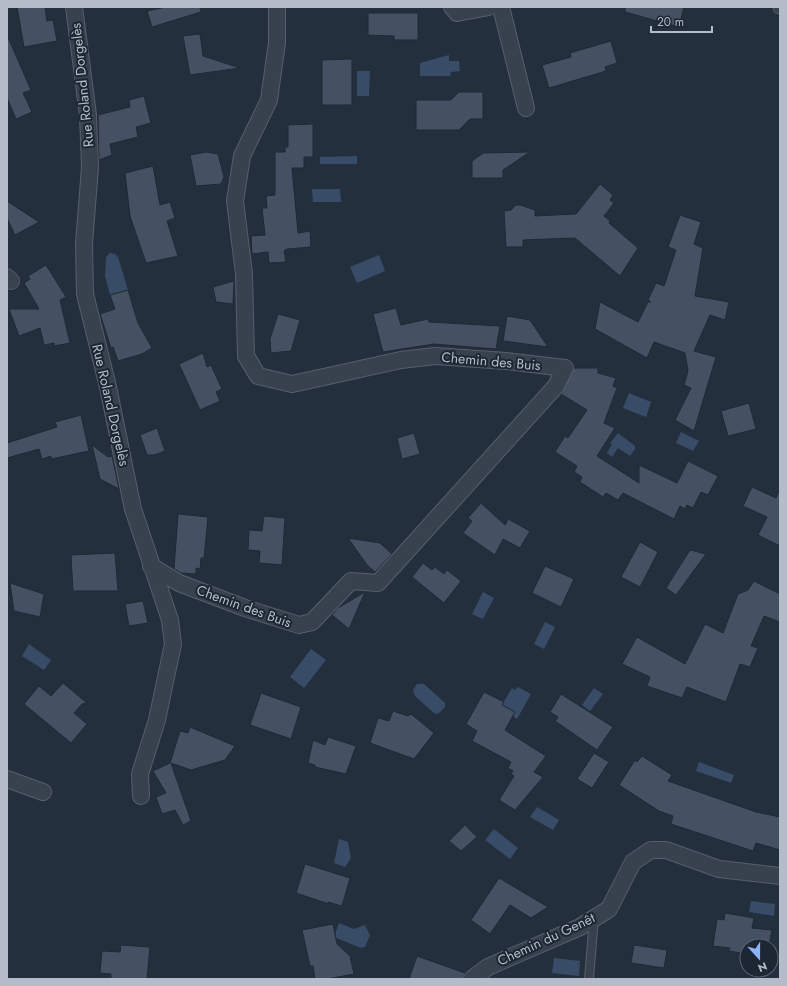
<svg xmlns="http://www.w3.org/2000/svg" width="787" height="986" font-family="Jost,sans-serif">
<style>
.water{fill:#394c67}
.building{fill:#455162;stroke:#1f2835}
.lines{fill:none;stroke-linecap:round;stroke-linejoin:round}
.lane-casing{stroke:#565f6c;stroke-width:10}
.street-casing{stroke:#565f6c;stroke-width:18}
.lane{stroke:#38414e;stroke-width:8}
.street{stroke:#38414e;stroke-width:16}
.labels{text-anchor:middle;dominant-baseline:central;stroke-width:4;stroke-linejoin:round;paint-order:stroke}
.street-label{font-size:14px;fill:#b4bcc9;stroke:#1d2633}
</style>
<rect width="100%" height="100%" fill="#242f3e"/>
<path class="water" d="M449 55V61H459L460 71 451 72 450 76H420V63Z
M357 71H370L369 96H357Z
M357 156V164H320V157Z
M312 189H340L341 202H313Z
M110 253 115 254 118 257 128 290 110 295 105 276 106 257Z
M379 255 385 271 357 283 350 267Z
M629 393 651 402 646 417 623 408Z
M681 432 699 441 693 451 676 443Z
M618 433 635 446V449L630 456 618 448 612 457 607 453 612 444 610 443Z
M483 592 494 598 483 619 472 614Z
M545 622 555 627 544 649 534 644Z
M29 644 51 660 44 670 22 656Z
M311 649 326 660 304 688 290 677Z
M417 684H424L445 703V707L439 713 435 714 415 696 413 690Z
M518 687 531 694 517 719 513 716 515 712 506 707 503 711 499 710 512 688 515 690Z
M594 688 603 694 590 711 582 705Z
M699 762 734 775 731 783 696 771Z
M537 807 559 820 553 830 530 817Z
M494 829 518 848 510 859 485 840Z
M339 839 348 842 351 858 345 867 334 863Z
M751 901 775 904 774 916 749 912Z
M339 923 354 929 365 925 370 935 365 947 361 948 334 937Z
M554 958 580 961 579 976 552 973Z"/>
<path class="building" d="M17 7H45L47 21 53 20 57 41 24 47Z
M166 7H200L201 12 152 27 147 11Z
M625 7H684L679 27 625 12Z
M368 13H418V40H394V36L368 35Z
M200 34 203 56 240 68 190 75 183 36Z
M7 35 31 90 23 93 32 112 16 119 8 100H7Z
M611 41 617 63 605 67 606 71 549 88 542 65 571 57 570 53Z
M352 59V105H322V60Z
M459 92H483V119H470L459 130H416V100H451Z
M144 96 151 123 136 127 138 137 110 144 112 155 99 160 98 115 130 107 129 100Z
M313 124V157H304V168H292L298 233 310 231 311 247 287 249 284 251 286 262 269 263 268 252 252 254 251 236 265 235 262 208H267L266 196 275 195V152H285V147H288V125Z
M206 152 218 154 224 177 221 184 196 186 190 155Z
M530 152 503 170V178H472V161L483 153Z
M153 166 160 205 170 202 175 218 167 221 178 256 146 263 130 216 125 173Z
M600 184 613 195 610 200 614 203 604 216 610 221 609 223 638 248 620 276 575 238 523 240V247H506L504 211 511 210 516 205H520L535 210V216L576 214Z
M7 201 39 222 15 235 7 218Z
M680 215 701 222 694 244 703 248 695 296 729 302 725 320 710 315 694 351 716 357 694 431 675 420 691 388 684 385 688 371 685 353 654 342 647 358 595 329 600 302 638 322 648 302H651L648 300 656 283 664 286 676 250 668 247Z
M46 265 66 297 60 300 70 343 54 346V343L44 345 40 328 19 336 9 309H39L24 283 30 279 28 276Z
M234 281 233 304 216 302 213 287Z
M128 290 138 323 152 348 142 354 118 361 113 347 111 348 100 314 115 309 110 295Z
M396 308 401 325 428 319 429 322 500 326 496 349 434 344 383 352 373 314Z
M278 314 300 320 291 351 271 353 270 339Z
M507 316 530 320 548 347 503 341Z
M203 353 207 367 211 365 222 389 216 392 220 401 200 410 179 364Z
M574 368H598V373L616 378 613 386 617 388 604 423 615 428 597 456 639 483V465L677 483 688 461 718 476 708 495 701 492 693 508 687 505 685 509 680 506 674 519 623 493 618 500 606 493 603 497 580 482 582 477 574 472 577 466 555 452 565 436 568 438 587 410 561 394Z
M749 403 756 429 728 436 721 411Z
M81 415 89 451 51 459V456L42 459 39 449 7 458V443L57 427 55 422Z
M157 428 165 451 154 455H147L140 435Z
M414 433 420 454 402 459 397 438Z
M92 445 108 457 112 456 119 489 100 479Z
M752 487 776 498 780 489V546L758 535 767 517 743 506Z
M481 503 505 525 508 519 530 531 520 548 503 539 495 555 463 533 472 521 468 518Z
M178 514 208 517 204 558H201L200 569 196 568V574L181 573 174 569Z
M264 516 285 518 282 565 259 563 260 551 248 550 249 530 262 531Z
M348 538 380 543 392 554 375 572 367 565Z
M640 542 658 552 640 587 621 577Z
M690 550 706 554 676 595 666 588Z
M115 553 118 591H73L71 555Z
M423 563 432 570 435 567 444 574 447 570 461 581 444 603 412 577Z
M545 566 574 579 561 607 532 593Z
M754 581 780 594V622L764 616 751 646 758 648 750 667 740 664 726 702 687 687 682 698 647 686 650 677 622 664 637 637 685 664 705 624 723 633 738 594 748 590Z
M10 583 44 594 40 617 14 611Z
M365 592 349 629 332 615 338 608Z
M143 601 148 623 129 626 125 604Z
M63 683 87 703 82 704 74 713 87 724 71 743 24 704 39 686 51 696Z
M484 692 504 702 502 705 515 712 505 730 546 756 534 772 543 777 515 810 499 800 514 776 511 774 513 771 508 768 511 762 472 741 477 731 466 724Z
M261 693 301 707 291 739 250 725Z
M561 694 613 727 597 750 555 721 558 717 550 712Z
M393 711 408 716 411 714 434 733 414 759 370 743 378 718 389 721Z
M190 727 235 746 225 760 191 770 171 763 191 821 183 825 175 810 162 814 156 797 166 793 153 771 170 763 180 731 188 733Z
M328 737 356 746 346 774 315 767V765L308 763 313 740 325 745Z
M594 753 609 762 592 788 577 779Z
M642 756 672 775 668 781 756 812 780 817V850L756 843 753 851 671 824 673 816 659 811 619 785 635 760 637 762Z
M465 825 477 837 461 851 449 841Z
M305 864 350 878 342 906 328 902 329 904 296 893Z
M499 878 548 907 531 918 510 905 490 934 471 920Z
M725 913 754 918 752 928 772 930 769 946H747V954L729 951 730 948 713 946 717 919 724 920Z
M333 924 337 944 350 956 354 974 327 979H315L313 966H310L302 930Z
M121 945 150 947 147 979H111V974L100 973 102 951 120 952Z
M634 945 667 950 664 968 631 963Z
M417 956 465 973 463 979H409Z"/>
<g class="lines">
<defs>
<path id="lane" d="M778 9V7
M589 979 594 918"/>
<path id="street" d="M74 7 88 115 90 167 84 244 85 294 108 387 133 509 170 620 173 644 157 720 140 774 141 796
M452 7 457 13 489 7
M501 7 526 108
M7 277 11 281
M151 566 179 583 245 608 299 625 312 622 351 581 378 583 556 386 565 368 506 361 435 356 401 360 292 384 258 376 246 356 244 274 235 201 242 156 269 100 277 43V7
M7 779 43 792
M472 979 488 967 580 927 609 909 633 862 651 850H666L719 869 780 876"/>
</defs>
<use href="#lane" class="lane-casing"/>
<use href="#street" class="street-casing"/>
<use href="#lane" class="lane"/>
<use href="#street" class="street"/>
</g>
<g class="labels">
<g class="street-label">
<text transform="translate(82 85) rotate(-96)">Rue Roland Dorgelès</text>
<text transform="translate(491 361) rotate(5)">Chemin des Buis</text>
<text transform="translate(111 405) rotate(77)">Rue Roland Dorgelès</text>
<text transform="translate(244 606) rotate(20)">Chemin des Buis</text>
<text transform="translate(546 939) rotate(-25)">Chemin du Genêt</text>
</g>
</g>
<rect width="787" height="986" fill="none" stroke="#b4bcc9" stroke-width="16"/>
<g transform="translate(759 958) rotate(159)"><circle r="19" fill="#1d2633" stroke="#59626f"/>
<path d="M0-3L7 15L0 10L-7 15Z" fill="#8ab4f8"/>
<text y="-6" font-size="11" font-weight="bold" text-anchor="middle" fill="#b4bcc9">N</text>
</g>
<path d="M651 26v6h61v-6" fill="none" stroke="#b4bcc9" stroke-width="2"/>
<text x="657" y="26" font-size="12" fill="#b4bcc9" stroke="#1d2633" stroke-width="3" paint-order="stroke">20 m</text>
</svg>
